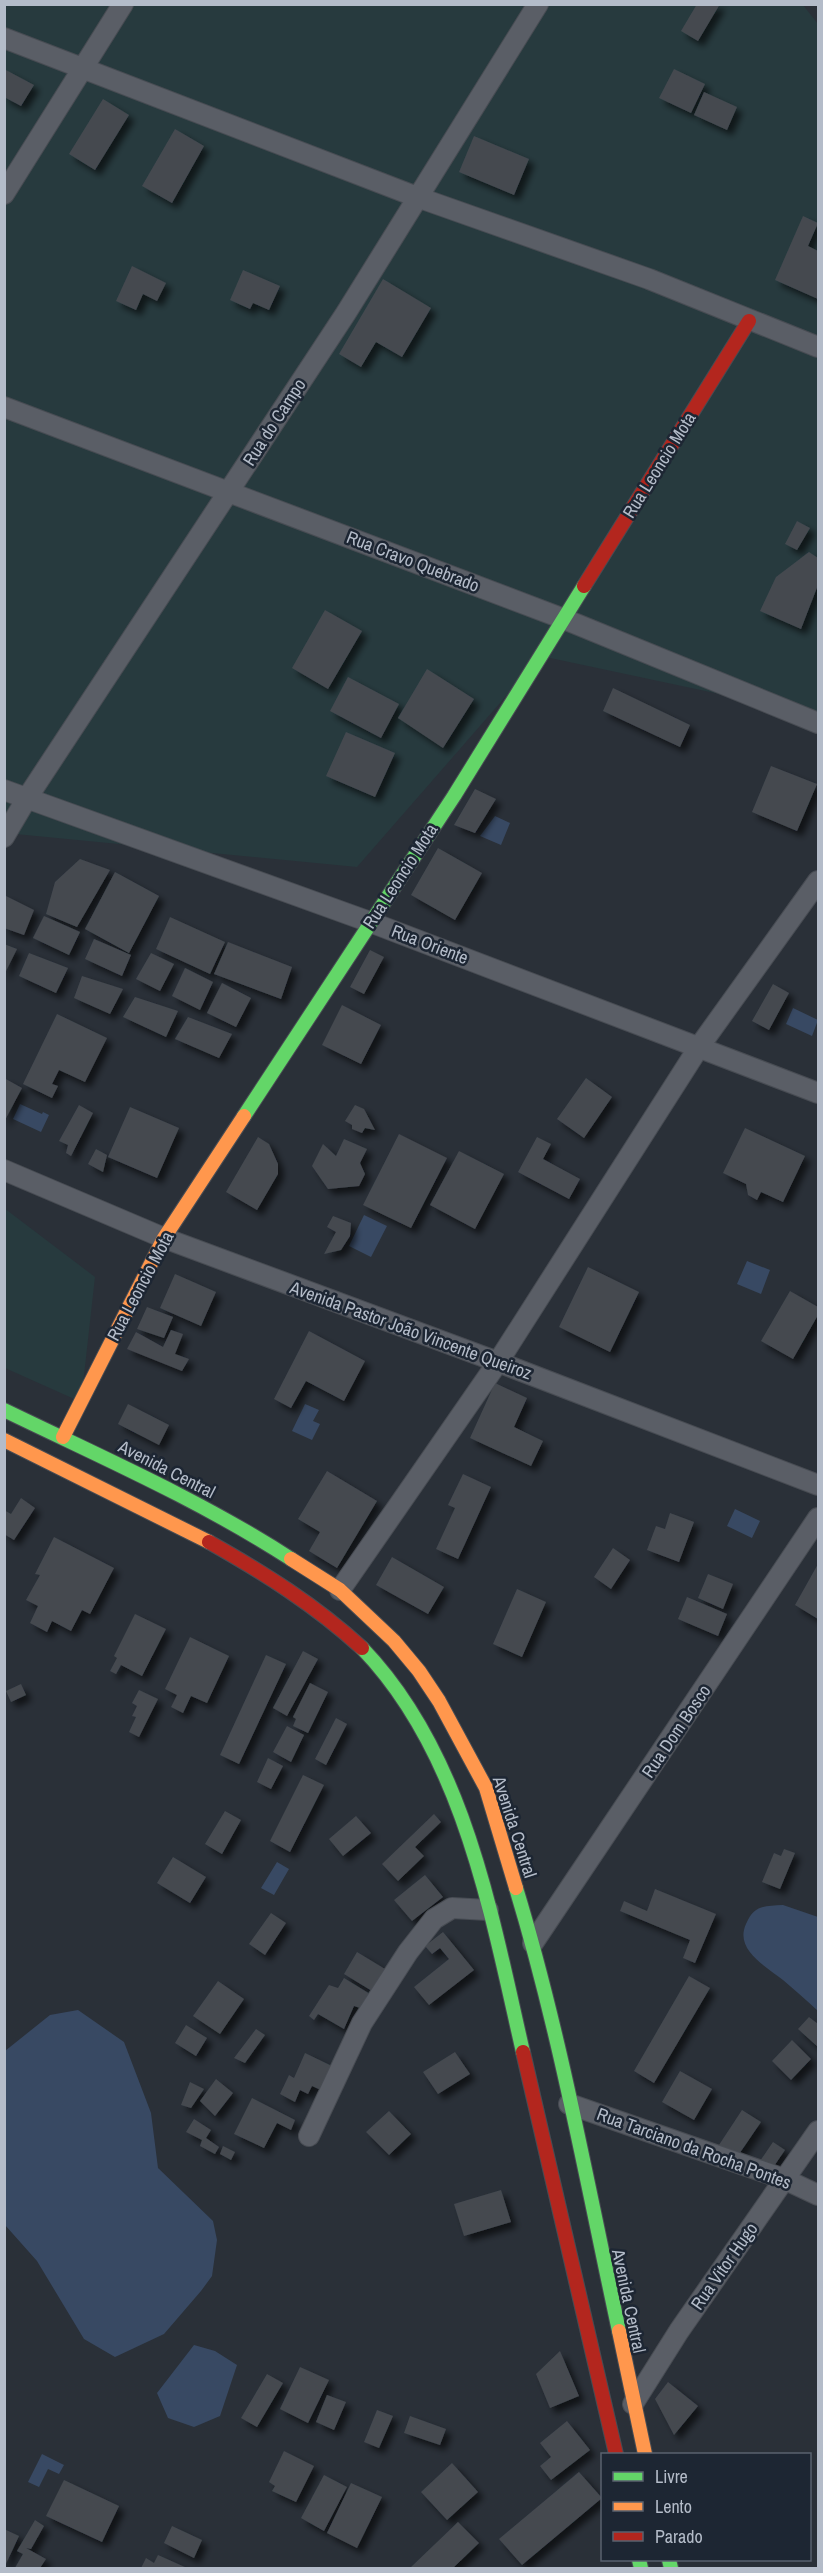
<svg xmlns="http://www.w3.org/2000/svg" width="823" height="2573" font-family="'Archivo Narrow',sans-serif">
<style>
.green{fill:#273a3e}
.water{fill:#384963}
.building{fill:#444950;filter:url(#shadow)}
.lines{fill:none;stroke-linecap:round;stroke-linejoin:round}
.street-casing{stroke:#484c53;stroke-width:22}
.fast-casing{stroke:#484c53;stroke-width:16}
.slow-casing{stroke:#484c53;stroke-width:16}
.jam-casing{stroke:#484c53;stroke-width:16}
.street{stroke:#5a5e66;stroke-width:20}
.fast{stroke:#63d668;stroke-width:14}
.slow{stroke:#ff974d;stroke-width:14}
.jam{stroke:#b3261e;stroke-width:14}
.labels{text-anchor:middle;dominant-baseline:central;stroke-width:5;stroke-linejoin:round;paint-order:stroke}
.street-label{font-size:18px;fill:#b4bcc9;stroke:#1d2633}
</style>
<defs>
<filter id="shadow"><feDropShadow dx="5.5" dy="5.5" stdDeviation="3" flood-color="#0009"/></filter>
</defs>
<rect width="100%" height="100%" fill="#2a3038"/>
<path class="green" d="M4 5H803L818 24V715L541 656 357 867 5 833Z
M4 1208 95 1277 81 1402 5 1368Z"/>
<path class="water" d="M495 816 510 823 501 845 480 836Z
M793 1008 818 1020 812 1036 786 1024Z
M20 1104 42 1114 43 1112 49 1115 41 1132 13 1119Z
M364 1215 387 1226 371 1257 349 1246Z
M747 1261 770 1270 761 1294 737 1284Z
M305 1404 319 1410 313 1421 320 1424 312 1440 292 1431Z
M735 1509 760 1521 752 1538 727 1526Z
M277 1862 289 1869 274 1895 261 1888Z
M783 1905 818 1917V2011C807 2001 795 1990 783 1980 767 1967 734 1950 746 1924 754 1905 764 1906 783 1905Z
M78 2010 124 2042 151 2113 158 2168 213 2221 217 2240 212 2276 201 2291 164 2334 115 2357 84 2339 37 2261 5 2225V2051L50 2015Z
M194 2345 215 2351 237 2365 220 2416 194 2427 168 2418 157 2393Z
M42 2454 64 2465 59 2474 48 2469 39 2487 28 2482Z"/>
<path class="building" d="M697 4H720L698 41 681 31Z
M4 69 34 85 21 106 4 97Z
M674 69 705 84 691 113 659 98Z
M704 92 737 107 727 130 694 115Z
M103 99 129 115 95 170 69 154Z
M175 129 204 146 172 203 142 186Z
M474 136 529 159 514 195 459 172Z
M803 216 818 223 808 246 818 251V299L775 280Z
M132 266 166 283 157 301 143 294 136 310 116 301Z
M243 270 280 286 269 310 253 303 250 309 230 300Z
M383 279 431 308 402 357 376 342 361 367 339 354Z
M797 521 810 528 797 550 785 544Z
M809 552 818 558V585L801 629 760 611 776 577Z
M325 610 362 631 328 689 292 668Z
M427 669 474 699 443 748 398 718Z
M348 677 399 704 381 738 330 711Z
M613 688 690 725 680 747 603 711Z
M346 732 395 753 375 797 326 776Z
M771 766 817 784 797 831 752 812Z
M475 789 496 799 475 833 454 825Z
M438 848 482 873 455 920 411 895Z
M80 859 110 870 77 927 46 914 55 882Z
M115 872 159 896 129 953 85 929Z
M4 895 34 910 24 935 4 928Z
M44 916 80 932 69 955 33 938Z
M170 917 225 942 210 974 156 949Z
M94 939 131 955 122 976 85 959Z
M228 942 292 967 281 999 214 974Z
M4 944 17 949 4 975Z
M370 950 384 957 364 994 350 987Z
M29 953 68 968 56 993 19 976Z
M151 953 174 964 160 991 136 979Z
M185 968 213 982 200 1010 172 996Z
M82 976 123 989 110 1014 74 998Z
M222 983 251 998 236 1027 207 1013Z
M773 984 789 993 769 1030 752 1021Z
M135 997 178 1011 166 1037 123 1017Z
M342 1005 381 1025 361 1064 322 1045Z
M57 1014 107 1038 85 1082 59 1070 52 1084 58 1086 52 1098 23 1084Z
M188 1017 232 1034 219 1058 175 1039Z
M4 1078 22 1088 4 1122Z
M586 1078 612 1097 584 1138 557 1119Z
M79 1105 93 1113 71 1156 66 1153 68 1145 59 1141Z
M355 1105 364 1109 375 1130 365 1128 362 1133 352 1129V1125L345 1121Z
M130 1107 179 1128 157 1178 108 1157Z
M745 1128 805 1156 783 1202 761 1192 757 1200 748 1195 746 1184 723 1173Z
M399 1134 447 1158 411 1228 363 1205Z
M258 1137 269 1144 278 1164V1174L257 1210 226 1192Z
M537 1137 551 1144 543 1159 580 1179 569 1199 518 1172Z
M344 1139 367 1149 360 1163 365 1174 359 1186 328 1189 312 1166 323 1144 336 1156Z
M96 1149 107 1155 103 1172 88 1164Z
M459 1151 504 1174 475 1229 430 1205Z
M333 1216 351 1223 350 1236 341 1250 324 1254 336 1232 327 1227Z
M588 1267 639 1292 610 1352 559 1327Z
M175 1274 216 1292 201 1326 160 1308Z
M790 1291 818 1307V1315L793 1359 761 1341Z
M147 1307 173 1317 164 1338 137 1329Z
M171 1330 183 1334 175 1354 189 1359 182 1371 127 1349 136 1332 163 1347Z
M309 1331 365 1361 344 1401 306 1381 291 1408 274 1399Z
M495 1383 527 1398 514 1427 543 1441 531 1466 470 1438Z
M128 1404 169 1425 159 1445 118 1424Z
M327 1471 377 1501 337 1568 309 1551 320 1532 298 1519Z
M463 1474 491 1487 458 1559 436 1549 455 1508 448 1505Z
M21 1498 35 1508 14 1540 4 1534V1510L11 1514Z
M670 1513 694 1522 679 1562 647 1550 656 1526 665 1529Z
M54 1537 114 1568 90 1614 82 1610 71 1631 52 1621 47 1632 30 1623 38 1606 26 1600 40 1575 35 1574Z
M613 1548 630 1560 611 1589 594 1577Z
M392 1557 444 1587 428 1614 376 1585Z
M818 1564V1619L795 1605Z
M708 1574 733 1584 723 1609 698 1598Z
M517 1589 546 1602 522 1657 493 1644Z
M687 1597 727 1614 718 1636 678 1619Z
M135 1614 166 1629 142 1676 121 1665 116 1674 110 1671 117 1658 114 1656Z
M190 1637 229 1656 207 1703 191 1696 183 1713 171 1707 177 1695 165 1689Z
M303 1651 318 1659 287 1716 273 1708Z
M266 1655 286 1664 239 1764 220 1755Z
M310 1683 328 1692 308 1733 293 1726 296 1719 293 1717Z
M21 1684 26 1695 11 1702 6 1691Z
M139 1690 158 1699 139 1737 129 1732 136 1717 132 1716 137 1706 132 1703Z
M336 1718 347 1724 326 1765 315 1759Z
M287 1726 304 1735 291 1762 273 1752Z
M268 1758 283 1766 271 1789 257 1782Z
M303 1775 324 1785 290 1852 270 1841Z
M225 1811 241 1820 222 1854 205 1844Z
M434 1814 441 1822 415 1847 424 1856 398 1881 382 1864Z
M356 1816 371 1833 343 1856 329 1839Z
M784 1849 795 1853 780 1889 762 1882 774 1853 781 1856Z
M173 1857 206 1877 190 1903 157 1883Z
M425 1875 443 1897 412 1921 394 1900Z
M655 1889 716 1914 695 1963 683 1958 690 1940 620 1911 624 1901 647 1911Z
M271 1913 286 1923 265 1955 249 1944Z
M443 1932 474 1970 429 2005 414 1987 449 1959 440 1948 432 1954 425 1946Z
M357 1952 385 1969 372 1991 344 1974Z
M689 1976 710 1988 654 2083 634 2071Z
M344 1978 370 1994 360 2008 354 2006 344 2029 318 2014 314 2020 309 2016 329 1985 338 1988Z
M218 1981 244 1999 220 2034 193 2016Z
M809 2017 818 2024V2047L798 2029Z
M186 2025 207 2038 196 2056 175 2043Z
M256 2029 265 2035 245 2063 234 2058Z
M792 2040 811 2059 791 2080 772 2061Z
M455 2052 470 2074 438 2094 423 2072Z
M305 2053 334 2067 323 2091 312 2086 308 2094 300 2090 295 2102 280 2094 289 2075 294 2078Z
M680 2071 712 2089 694 2120 662 2102Z
M216 2079 233 2093 215 2116 200 2101Z
M190 2082 204 2089 191 2108 181 2105Z
M252 2098 295 2120 291 2130 277 2123 264 2148 234 2134Z
M742 2110 761 2122 735 2160 717 2148Z
M389 2111 411 2134 389 2155 366 2132Z
M194 2119 211 2130 206 2138 219 2147 215 2154 200 2146 202 2140 186 2132Z
M773 2142 785 2150 770 2172 758 2164Z
M223 2146 235 2152 231 2160 220 2154Z
M501 2190 511 2222 464 2236 454 2204Z
M560 2351 579 2396 550 2408 536 2374Z
M300 2367 329 2380 308 2423 280 2409Z
M267 2374 283 2383 257 2427 241 2418Z
M668 2382 698 2406 674 2435 655 2399Z
M327 2395 346 2402 334 2430 316 2422Z
M377 2410 393 2416 379 2448 364 2442Z
M410 2416 446 2429 440 2445 404 2433Z
M567 2421 590 2450 551 2480 540 2466 551 2457 540 2443Z
M284 2451 314 2466 296 2502 272 2491 275 2486 269 2482Z
M452 2463 478 2492 447 2520 421 2492Z
M579 2472 602 2498 522 2565 499 2539Z
M324 2475 347 2487 324 2531 301 2518Z
M64 2480 119 2506 102 2542 46 2516Z
M351 2483 382 2497 357 2548 327 2533Z
M35 2520 44 2526 31 2549 26 2548 46 2559 40 2568H15L23 2554 17 2551Z
M458 2522 479 2543 453 2568H410Z
M172 2526 202 2540 194 2558 164 2543Z
M4 2529 19 2536 4 2568Z
M158 2555 187 2568H141L146 2558 154 2563Z"/>
<g class="lines">
<defs>
<path id="street" d="M4 38 417 197 649 279 818 347
M4 194 123 4
M4 407 564 619 818 723
M4 790 370 922 818 1093
M4 837 27 798 346 313 538 4
M4 1170 164 1238 498 1362 818 1485
M340 1590 498 1362 699 1047 818 881
M533 1943 818 1518
M569 2104 784 2179 818 2195
M309 2136 362 2023 408 1952 434 1919 452 1908 488 1910
M633 2404 679 2331 818 2131"/>
<path id="fast" d="M244 1116 454 796 584 586
M4 1410C101 1457 200 1500 291 1559
M362 1648C464 1754 491 1913 523 2052
M516 1888C560 2033 587 2183 619 2331
M639 2560 641 2568
M669 2560 671 2568"/>
<path id="slow" d="M63 1437 164 1238 244 1116
M4 1440 209 1542
M291 1559 340 1590 394 1641 419 1671 439 1701 486 1788 516 1888
M619 2331 645 2454"/>
<path id="jam" d="M584 586 749 321
M209 1542C264 1573 315 1605 362 1648
M523 2052 616 2454"/>
</defs>
<use href="#street" class="street-casing"/>
<use href="#fast" class="fast-casing"/>
<use href="#slow" class="slow-casing"/>
<use href="#jam" class="jam-casing"/>
<use href="#street" class="street"/>
<use href="#fast" class="fast"/>
<use href="#slow" class="slow"/>
<use href="#jam" class="jam"/>
</g>
<g class="labels">
<g class="street-label">
<text transform="translate(274 422) rotate(-57)">Rua do Campo</text>
<text transform="translate(659 465) rotate(-58)">Rua Leoncio Mota</text>
<text transform="translate(413 561) rotate(21)">Rua Cravo Quebrado</text>
<text transform="translate(400 876) rotate(-57)">Rua Leoncio Mota</text>
<text transform="translate(430 944) rotate(21)">Rua Oriente</text>
<text transform="translate(140 1286) rotate(-62)">Rua Leoncio Mota</text>
<text transform="translate(411 1330) rotate(20)">Avenida Pastor João Vincente Queiroz</text>
<text transform="translate(167 1469) rotate(27)">Avenida Central</text>
<text transform="translate(676 1731) rotate(-56)">Rua Dom Bosco</text>
<text transform="translate(515 1827) rotate(72)">Avenida Central</text>
<text transform="translate(694 2148) rotate(20)">Rua Tarciano da Rocha Pontes</text>
<text transform="translate(724 2266) rotate(-55)">Rua Vitor Hugo</text>
<text transform="translate(629 2301) rotate(78)">Avenida Central</text>
</g>
</g>
<rect width="823" height="2573" fill="none" stroke="#b4bcc9" stroke-width="12"/>
<rect x="601" y="2453" width="210" height="108" fill="#1d2633" stroke="#59626f" stroke-width="1.5"/>
<rect x="613" y="2472" width="30" height="9" fill="#63d668" stroke="#59626f" stroke-width="1.5"/>
<text x="655" y="2483" font-size="18" fill="#b4bcc9">Livre</text>
<rect x="613" y="2502" width="30" height="9" fill="#ff974d" stroke="#59626f" stroke-width="1.5"/>
<text x="655" y="2513" font-size="18" fill="#b4bcc9">Lento</text>
<rect x="613" y="2532" width="30" height="9" fill="#b3261e" stroke="#59626f" stroke-width="1.5"/>
<text x="655" y="2543" font-size="18" fill="#b4bcc9">Parado</text>
</svg>
